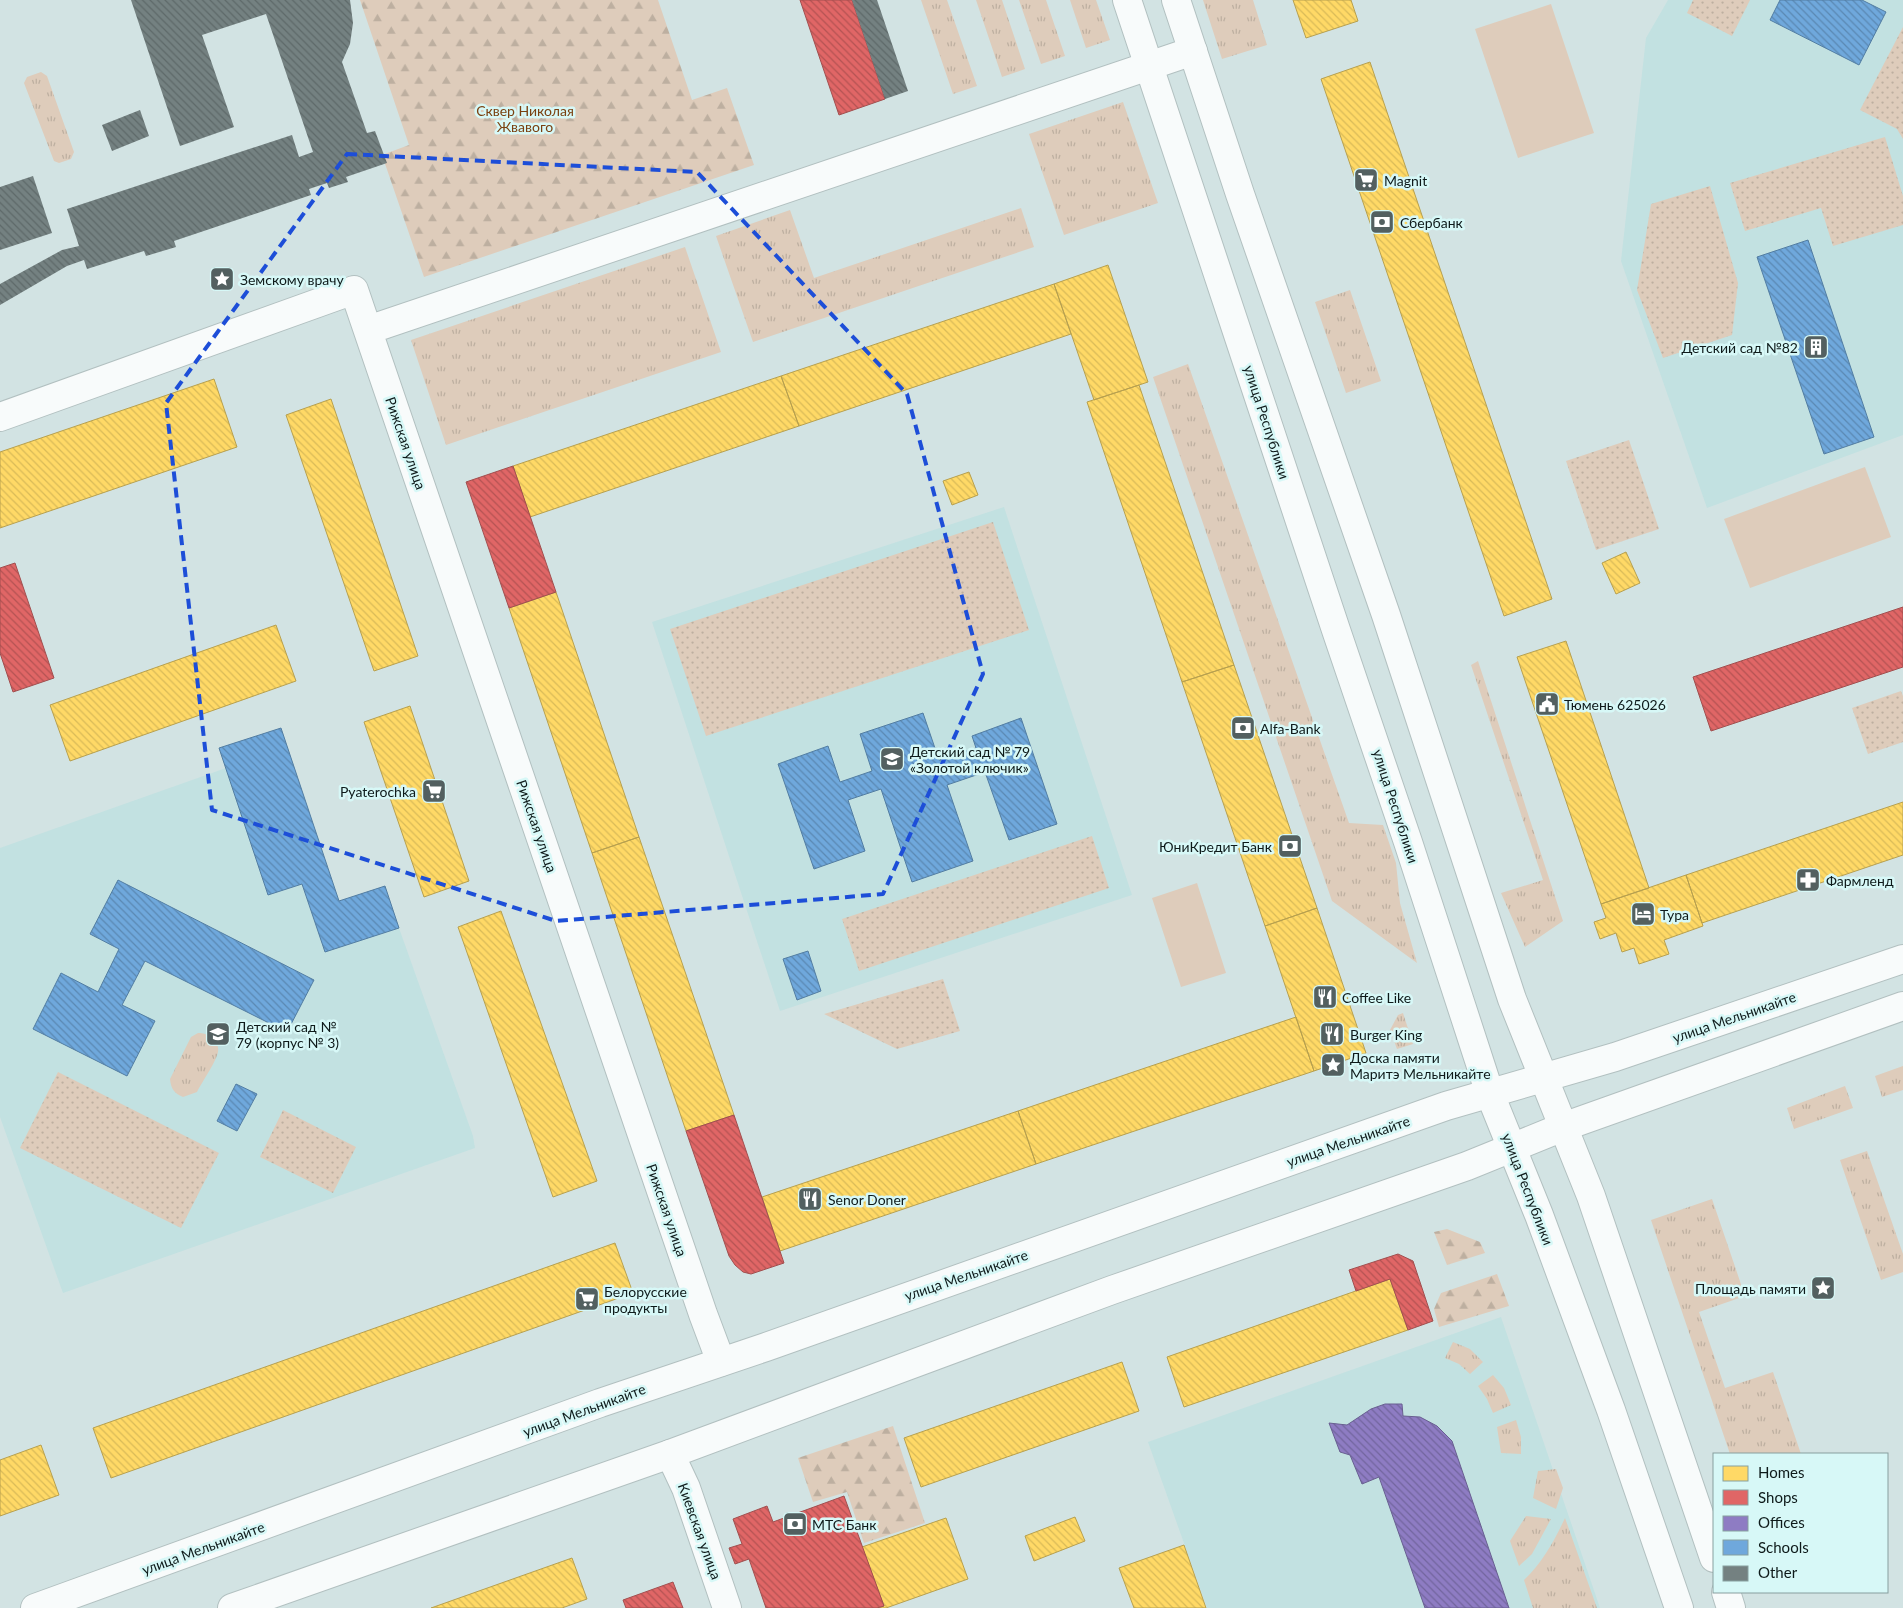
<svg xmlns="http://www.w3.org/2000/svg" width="1903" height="1608" font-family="Lato,sans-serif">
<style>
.built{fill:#c2e1e1}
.grass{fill:url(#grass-tufts)}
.forest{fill:url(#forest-firs)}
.park{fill:url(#park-dots)}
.pitch{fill:#deccbb}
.homes{fill:url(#homes-back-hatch);stroke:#b7a04f}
.shops{fill:url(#shops-back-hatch);stroke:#a14f4f}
.offices{fill:url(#offices-back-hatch);stroke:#685f90}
.schools{fill:url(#schools-back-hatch);stroke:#527da2}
.building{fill:url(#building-back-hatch)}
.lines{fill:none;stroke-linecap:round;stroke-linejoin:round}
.street-casing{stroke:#b2c0c0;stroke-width:30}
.secondary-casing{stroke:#b2c0c0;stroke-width:30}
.primary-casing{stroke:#b2c0c0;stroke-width:30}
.street{stroke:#f8fbfb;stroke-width:28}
.secondary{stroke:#f8fbfb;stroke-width:28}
.primary{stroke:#f8fbfb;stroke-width:28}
.marked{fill:none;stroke:#1d4ed8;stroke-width:4;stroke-dasharray:10 6;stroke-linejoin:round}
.labels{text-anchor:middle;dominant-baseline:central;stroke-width:5;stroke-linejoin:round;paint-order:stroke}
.park-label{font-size:14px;fill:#7a400f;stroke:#d7f8f7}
.poi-label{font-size:14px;fill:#0e1a1a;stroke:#d7f8f7;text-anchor:start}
.street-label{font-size:14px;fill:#0e1a1a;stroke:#d7f8f7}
</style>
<defs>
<pattern id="grass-tufts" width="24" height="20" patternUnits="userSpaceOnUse" patternTransform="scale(1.25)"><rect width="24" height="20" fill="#deccbb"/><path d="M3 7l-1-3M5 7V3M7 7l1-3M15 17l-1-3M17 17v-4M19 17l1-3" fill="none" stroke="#bdafa0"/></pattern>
<pattern id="forest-firs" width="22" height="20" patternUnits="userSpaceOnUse" patternTransform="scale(1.25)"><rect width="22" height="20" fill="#deccbb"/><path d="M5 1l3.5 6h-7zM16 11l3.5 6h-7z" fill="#bdafa0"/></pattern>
<pattern id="park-dots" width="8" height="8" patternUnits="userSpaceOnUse" patternTransform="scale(1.25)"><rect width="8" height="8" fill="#deccbb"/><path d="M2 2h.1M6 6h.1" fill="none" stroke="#bdafa0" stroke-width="1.8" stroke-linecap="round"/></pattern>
<pattern id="homes-back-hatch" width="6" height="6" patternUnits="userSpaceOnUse" patternTransform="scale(1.25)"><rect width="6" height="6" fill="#ffd966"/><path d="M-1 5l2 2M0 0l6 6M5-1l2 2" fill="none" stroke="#d9ba58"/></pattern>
<pattern id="shops-back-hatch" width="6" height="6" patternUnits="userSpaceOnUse" patternTransform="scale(1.25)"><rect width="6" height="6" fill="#e06666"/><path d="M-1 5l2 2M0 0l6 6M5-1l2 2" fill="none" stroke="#b45353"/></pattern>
<pattern id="offices-back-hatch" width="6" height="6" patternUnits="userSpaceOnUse" patternTransform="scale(1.25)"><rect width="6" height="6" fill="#8e7cc3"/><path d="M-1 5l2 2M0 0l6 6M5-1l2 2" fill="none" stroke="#72659e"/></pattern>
<pattern id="schools-back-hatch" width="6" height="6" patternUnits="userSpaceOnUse" patternTransform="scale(1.25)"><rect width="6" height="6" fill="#6fa8dc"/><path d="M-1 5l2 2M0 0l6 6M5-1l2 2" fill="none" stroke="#5a88b2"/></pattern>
<pattern id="building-back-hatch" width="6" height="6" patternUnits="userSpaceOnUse" patternTransform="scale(1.25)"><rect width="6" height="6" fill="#748181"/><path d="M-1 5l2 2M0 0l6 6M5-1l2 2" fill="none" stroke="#5e6969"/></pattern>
</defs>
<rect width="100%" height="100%" fill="#d2e3e3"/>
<path class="built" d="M1668 0H1903V435L1707 508 1621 261 1646 38Z
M1004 507 1132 895 780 1011 652 622Z
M226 768 268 895 302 884 325 952 399 928 473 1136 475 1148 63 1293 0 1117V848Z
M1501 1317 1600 1608H1207L1148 1442Z"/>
<path class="grass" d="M921 0H947L977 86 953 94Z
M976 0H1002L1025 69 1002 77Z
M1019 0H1046L1065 56 1041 64Z
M1070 0H1096L1110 40 1086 48Z
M1203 0H1253L1267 45 1222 59Z
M41 72 47 76 74 152 71 159 59 163 54 161 24 83 27 77Z
M1123 102 1158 203 1064 235 1029 134Z
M1021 208 1034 247 753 342 716 236 790 210 814 278Z
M685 247 721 352 446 445 411 340Z
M1350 290 1381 381 1346 393 1315 302Z
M1188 364 1349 823 1383 825 1396 863 1400 903 1417 963 1332 901 1153 377Z
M1478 661 1563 921 1525 947 1501 893 1543 880 1471 665Z
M1403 1013 1413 1044 1397 1049 1390 1030 1398 1015Z
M198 1033C208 1033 220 1040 218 1052 216 1062 202 1082 197 1092L183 1097C174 1093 171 1089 170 1079L191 1037Z
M1903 1066V1090L1882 1097 1875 1076Z
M1845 1086 1853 1108 1794 1129 1787 1108Z
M1867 1151 1903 1254V1272L1881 1280 1840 1160Z
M1712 1199 1745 1296 1699 1312 1725 1388 1773 1372 1801 1454H1730L1651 1220Z
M1453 1342 1470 1349 1483 1362 1470 1374 1459 1364 1445 1358Z
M1493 1375 1504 1388 1511 1405 1493 1413 1487 1399 1478 1386Z
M1516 1420 1521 1437V1454L1501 1453 1497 1427Z
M1556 1469 1563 1488 1556 1509 1533 1498 1538 1471Z
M1526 1516 1551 1519 1532 1554 1519 1566 1510 1541Z
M1565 1518 1597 1608H1533L1524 1580C1543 1562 1554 1541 1565 1518Z"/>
<path class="forest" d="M360 0H658L692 100 727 88 754 165 424 277 382 155 409 145Z
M1447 1229 1480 1242 1485 1253 1447 1265 1434 1232Z
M1497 1274 1509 1306 1439 1327 1434 1309 1441 1293Z
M893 1426 925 1523 864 1543 847 1492 813 1502 798 1458Z"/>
<path class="park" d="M1693 0H1750L1732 36 1687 13Z
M1903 27V139L1897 129 1860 110Z
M1885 137 1903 196V225L1833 246 1821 208 1745 231 1730 183Z
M1710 186 1738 283 1732 335 1663 358 1637 290 1651 204Z
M1629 440 1659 529 1596 550 1566 461Z
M993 522 1029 630 706 736 670 629Z
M1901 691 1903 696V742L1868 754 1852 708Z
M1092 836 1109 888 859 971 842 919Z
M943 979 960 1031 897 1049 824 1014Z
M58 1072 219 1153 181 1228 20 1148Z
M283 1110 356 1147 333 1193 260 1157Z"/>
<path class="pitch" d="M1551 4 1594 133 1518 158 1475 29Z
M1865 467 1891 537 1750 588 1724 519Z
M1197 883 1226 973 1181 987 1152 898Z"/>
<path class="homes" d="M1293 0H1351L1358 21 1306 38Z
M1370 62 1552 599 1504 616 1321 79Z
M1108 265 1148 382 1094 400 1054 284Z
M1054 284 1071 334 799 426 781 376Z
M781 376 799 426 530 517 513 466Z
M214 379 237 447 0 528V452Z
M1139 385 1234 665 1182 682 1087 402Z
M331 399 418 656 374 671 286 415Z
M969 472 978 495 952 505 943 481Z
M1626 552 1640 583 1616 594 1602 563Z
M556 592 639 837 592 853 509 608Z
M276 625 296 681 70 761 50 705Z
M1566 641 1649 888 1601 904 1517 657Z
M1234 665 1317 908 1265 926 1182 682Z
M410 706 469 881 424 897 364 722Z
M1903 802V855L1702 923 1686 875Z
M639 837 734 1115 686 1131 592 853Z
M1686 875 1703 926 1664 940 1669 954 1639 964 1634 948 1622 952 1616 933 1600 939 1594 922 1606 918 1601 904Z
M1317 908 1366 1053 1314 1071 1265 926Z
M501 911 597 1181 553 1197 458 927Z
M1296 1017 1314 1071 1036 1164 1018 1111Z
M1018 1111 1036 1164 780 1251 762 1197Z
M615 1243 633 1293 111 1478 93 1428Z
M1390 1279 1408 1330 1184 1407 1167 1357Z
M1122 1362 1139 1411 921 1487 904 1438Z
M41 1445 59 1495 0 1516V1460Z
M1075 1517 1085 1541 1034 1561 1025 1536Z
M946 1518 968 1579 886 1608H877L884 1606 862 1547Z
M1184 1545 1206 1608H1134L1119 1568Z
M572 1558 587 1599 562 1608H431Z"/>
<path class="shops" d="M800 0H852L885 99 839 115Z
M513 466 556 592 509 608 466 482Z
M15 563 54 678 13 692 0 653V568Z
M1903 607V667L1711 731 1693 677Z
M734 1115 784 1263 751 1274 743 1272 735 1265 729 1256 686 1131Z
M1398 1254 1413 1261 1433 1321 1408 1330 1390 1279 1356 1291 1349 1270Z
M844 1496 884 1606 877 1608H766L749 1559 735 1564 729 1548 742 1544 733 1519 767 1506 773 1522Z
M673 1582 683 1608H626L623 1600Z"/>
<path class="offices" d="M1385 1404H1402L1403 1416 1420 1417 1437 1426 1452 1441 1509 1608H1425L1379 1477 1362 1484 1350 1455 1340 1452 1329 1423 1347 1425 1371 1409Z"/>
<path class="schools" d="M1780 0H1862L1886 12 1859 65 1770 20Z
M1808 240 1874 437 1824 454 1757 257Z
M923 713 939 760 976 748 972 736 1021 718 1057 824 1009 840 985 772 947 785 973 861 912 882 881 789 848 800 865 851 814 869 778 764 828 746 840 782 872 771 860 734Z
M281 728 339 901 385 886 399 928 325 952 302 884 268 895 219 748Z
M118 880 314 980 287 1032 145 961 122 1005 155 1021 127 1076 33 1029 61 973 98 992 119 949 90 934Z
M808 951 821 991 797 1000 783 959Z
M236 1084 257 1094 237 1131 217 1121Z"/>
<path class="building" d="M131 0H350L353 23 350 44 342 62 367 133 375 131 387 163 346 177 348 182 329 188 327 183 309 189 311 195 174 241 176 247 146 256 144 251 87 269 84 260 67 266 0 305V284L62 250 79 246 67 209 292 135 299 157 313 152 266 14 202 35 234 127 180 146Z
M852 0H877L908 91 885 99Z
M140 110 149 136 112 151 102 125Z
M33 176 52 233 0 250V187Z"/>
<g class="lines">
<defs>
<path id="street" d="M368 330 1193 51
M0 417 354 290 703 1314 721 1362
M670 1454 686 1488 727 1608"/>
<path id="secondary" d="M35 1608 600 1403 766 1347 1446 1106 1615 1057 1903 959
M232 1608 670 1454 1112 1290 1467 1166 1563 1127 1903 1006"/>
<path id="primary" d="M1127 0 1336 630 1408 842 1490 1094 1539 1215 1611 1410 1679 1608
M1176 0 1240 194 1386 615 1512 999 1591 1196 1714 1558
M1726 1592 1731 1608"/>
</defs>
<use href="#street" class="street-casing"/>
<use href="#secondary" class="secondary-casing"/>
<use href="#primary" class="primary-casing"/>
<use href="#street" class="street"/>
<use href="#secondary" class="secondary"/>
<use href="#primary" class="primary"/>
</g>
<path class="marked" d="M347 154 697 172 907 394 983 674 883 894 556 921 212 810 166 403Z"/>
<defs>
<symbol id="supermarket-square" viewBox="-11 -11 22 22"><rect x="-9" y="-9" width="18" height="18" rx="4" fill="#536060" stroke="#d7f8f7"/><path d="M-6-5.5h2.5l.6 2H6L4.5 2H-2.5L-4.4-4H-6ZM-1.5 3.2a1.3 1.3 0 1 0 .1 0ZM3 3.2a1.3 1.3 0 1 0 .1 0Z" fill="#fff"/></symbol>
<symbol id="bank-square" viewBox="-11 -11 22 22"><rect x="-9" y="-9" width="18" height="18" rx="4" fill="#536060" stroke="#d7f8f7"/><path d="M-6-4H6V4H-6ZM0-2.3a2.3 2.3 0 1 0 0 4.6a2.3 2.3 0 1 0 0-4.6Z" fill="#fff"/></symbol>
<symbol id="sight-square" viewBox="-11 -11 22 22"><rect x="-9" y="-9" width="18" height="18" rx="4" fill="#536060" stroke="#d7f8f7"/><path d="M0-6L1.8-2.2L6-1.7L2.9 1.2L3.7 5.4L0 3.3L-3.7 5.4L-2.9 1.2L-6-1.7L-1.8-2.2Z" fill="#fff"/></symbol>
<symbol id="building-square" viewBox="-11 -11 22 22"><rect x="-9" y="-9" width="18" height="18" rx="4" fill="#536060" stroke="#d7f8f7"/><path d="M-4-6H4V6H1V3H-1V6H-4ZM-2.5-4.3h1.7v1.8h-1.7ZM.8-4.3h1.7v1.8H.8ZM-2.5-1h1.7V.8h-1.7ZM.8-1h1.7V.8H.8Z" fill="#fff"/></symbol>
<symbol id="civic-square" viewBox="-11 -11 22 22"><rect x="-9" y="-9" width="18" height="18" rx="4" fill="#536060" stroke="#d7f8f7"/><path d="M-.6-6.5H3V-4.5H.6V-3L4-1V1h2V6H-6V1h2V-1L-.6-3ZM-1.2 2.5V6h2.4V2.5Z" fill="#fff"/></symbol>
<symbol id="school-square" viewBox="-11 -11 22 22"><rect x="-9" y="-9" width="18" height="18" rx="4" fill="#536060" stroke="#d7f8f7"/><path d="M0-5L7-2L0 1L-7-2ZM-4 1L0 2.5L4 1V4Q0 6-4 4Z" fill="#fff"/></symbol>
<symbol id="pharmacy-square" viewBox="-11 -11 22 22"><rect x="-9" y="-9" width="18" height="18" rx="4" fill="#536060" stroke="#d7f8f7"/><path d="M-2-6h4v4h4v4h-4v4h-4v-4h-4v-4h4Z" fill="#fff"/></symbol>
<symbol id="hotel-square" viewBox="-11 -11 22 22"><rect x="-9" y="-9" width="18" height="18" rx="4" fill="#536060" stroke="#d7f8f7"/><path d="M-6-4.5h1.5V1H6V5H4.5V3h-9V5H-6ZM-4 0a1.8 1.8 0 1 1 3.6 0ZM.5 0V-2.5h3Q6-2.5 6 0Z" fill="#fff"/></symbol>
<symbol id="restaurant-square" viewBox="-11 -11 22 22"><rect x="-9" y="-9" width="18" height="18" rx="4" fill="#536060" stroke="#d7f8f7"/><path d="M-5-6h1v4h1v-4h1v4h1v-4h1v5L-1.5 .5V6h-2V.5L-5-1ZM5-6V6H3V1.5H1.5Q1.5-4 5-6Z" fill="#fff"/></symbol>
</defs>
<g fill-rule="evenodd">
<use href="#supermarket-square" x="1352" y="166" width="28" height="28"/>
<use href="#bank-square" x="1368" y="208" width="28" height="28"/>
<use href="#sight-square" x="208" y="265" width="28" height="28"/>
<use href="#building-square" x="1802" y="333" width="28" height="28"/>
<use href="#civic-square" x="1533" y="690" width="28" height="28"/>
<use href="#bank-square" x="1229" y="714" width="28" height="28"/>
<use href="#school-square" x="878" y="745" width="28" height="28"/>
<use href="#supermarket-square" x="420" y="777" width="28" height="28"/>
<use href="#bank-square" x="1276" y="832" width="28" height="28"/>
<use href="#pharmacy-square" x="1794" y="866" width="28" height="28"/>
<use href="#hotel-square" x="1629" y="900" width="28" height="28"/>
<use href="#restaurant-square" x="1311" y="983" width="28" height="28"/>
<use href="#school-square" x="204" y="1020" width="28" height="28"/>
<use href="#restaurant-square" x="1318" y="1020" width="28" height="28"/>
<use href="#sight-square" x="1319" y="1051" width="28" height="28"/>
<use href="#restaurant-square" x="796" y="1185" width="28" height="28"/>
<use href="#sight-square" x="1809" y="1274" width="28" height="28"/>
<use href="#supermarket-square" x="573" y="1285" width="28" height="28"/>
<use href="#bank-square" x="781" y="1510" width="28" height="28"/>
</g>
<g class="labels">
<g class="park-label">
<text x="525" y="110">Сквер Николая<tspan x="525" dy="16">Жвавого</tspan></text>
</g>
<g class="poi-label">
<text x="1384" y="180">Magnit</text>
<text x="1400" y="222">Сбербанк</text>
<text x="240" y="279">Земскому врачу</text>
<text x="1798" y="347" text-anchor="end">Детский сад №82</text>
<text x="1564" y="704">Тюмень 625026</text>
<text x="1260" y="728">Alfa-Bank</text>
<text x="910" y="751">Детский сад № 79<tspan x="910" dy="16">«Золотой ключик»</tspan></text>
<text x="416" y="791" text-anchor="end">Pyaterochka</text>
<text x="1272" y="846" text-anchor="end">ЮниКредит Банк</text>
<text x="1826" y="880">Фармленд</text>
<text x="1660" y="914">Тура</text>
<text x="1342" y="997">Coffee Like</text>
<text x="236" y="1026">Детский сад №<tspan x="236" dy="16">79 (корпус № 3)</tspan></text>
<text x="1350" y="1034">Burger King</text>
<text x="1350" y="1057">Доска памяти<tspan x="1350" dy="16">Маритэ Мельникайте</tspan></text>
<text x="828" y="1199">Senor Doner</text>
<text x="1806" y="1288" text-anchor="end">Площадь памяти</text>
<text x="604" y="1291">Белорусские<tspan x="604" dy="16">продукты</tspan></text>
<text x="812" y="1524">МТС Банк</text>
</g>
<g class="street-label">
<text transform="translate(1267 422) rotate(72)">улица Республики</text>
<text transform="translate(406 443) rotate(71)">Рижская улица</text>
<text transform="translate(1396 806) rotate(72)">улица Республики</text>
<text transform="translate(537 826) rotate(71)">Рижская улица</text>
<text transform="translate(1734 1017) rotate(-19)">улица Мельникайте</text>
<text transform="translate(1348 1141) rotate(-19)">улица Мельникайте</text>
<text transform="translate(1528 1189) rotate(69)">улица Республики</text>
<text transform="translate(667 1210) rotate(71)">Рижская улица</text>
<text transform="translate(966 1275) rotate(-19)">улица Мельникайте</text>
<text transform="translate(584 1410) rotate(-20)">улица Мельникайте</text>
<text transform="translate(700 1531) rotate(70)">Киевская улица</text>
<text transform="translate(203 1548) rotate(-20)">улица Мельникайте</text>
</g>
</g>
<rect x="1713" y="1453" width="175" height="140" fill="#d7f8f7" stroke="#879f9f"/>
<rect x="1723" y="1466" width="25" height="15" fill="#ffd966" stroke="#879f9f"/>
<text x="1758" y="1478" font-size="15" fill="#0e1a1a">Homes</text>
<rect x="1723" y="1490" width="25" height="15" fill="#e06666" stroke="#879f9f"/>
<text x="1758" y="1503" font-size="15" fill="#0e1a1a">Shops</text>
<rect x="1723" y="1516" width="25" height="15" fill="#8e7cc3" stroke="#879f9f"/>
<text x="1758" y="1528" font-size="15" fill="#0e1a1a">Offices</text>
<rect x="1723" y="1540" width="25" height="15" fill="#6fa8dc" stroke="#879f9f"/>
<text x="1758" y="1553" font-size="15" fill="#0e1a1a">Schools</text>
<rect x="1723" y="1566" width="25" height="15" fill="#748181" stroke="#879f9f"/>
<text x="1758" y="1578" font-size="15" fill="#0e1a1a">Other</text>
</svg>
